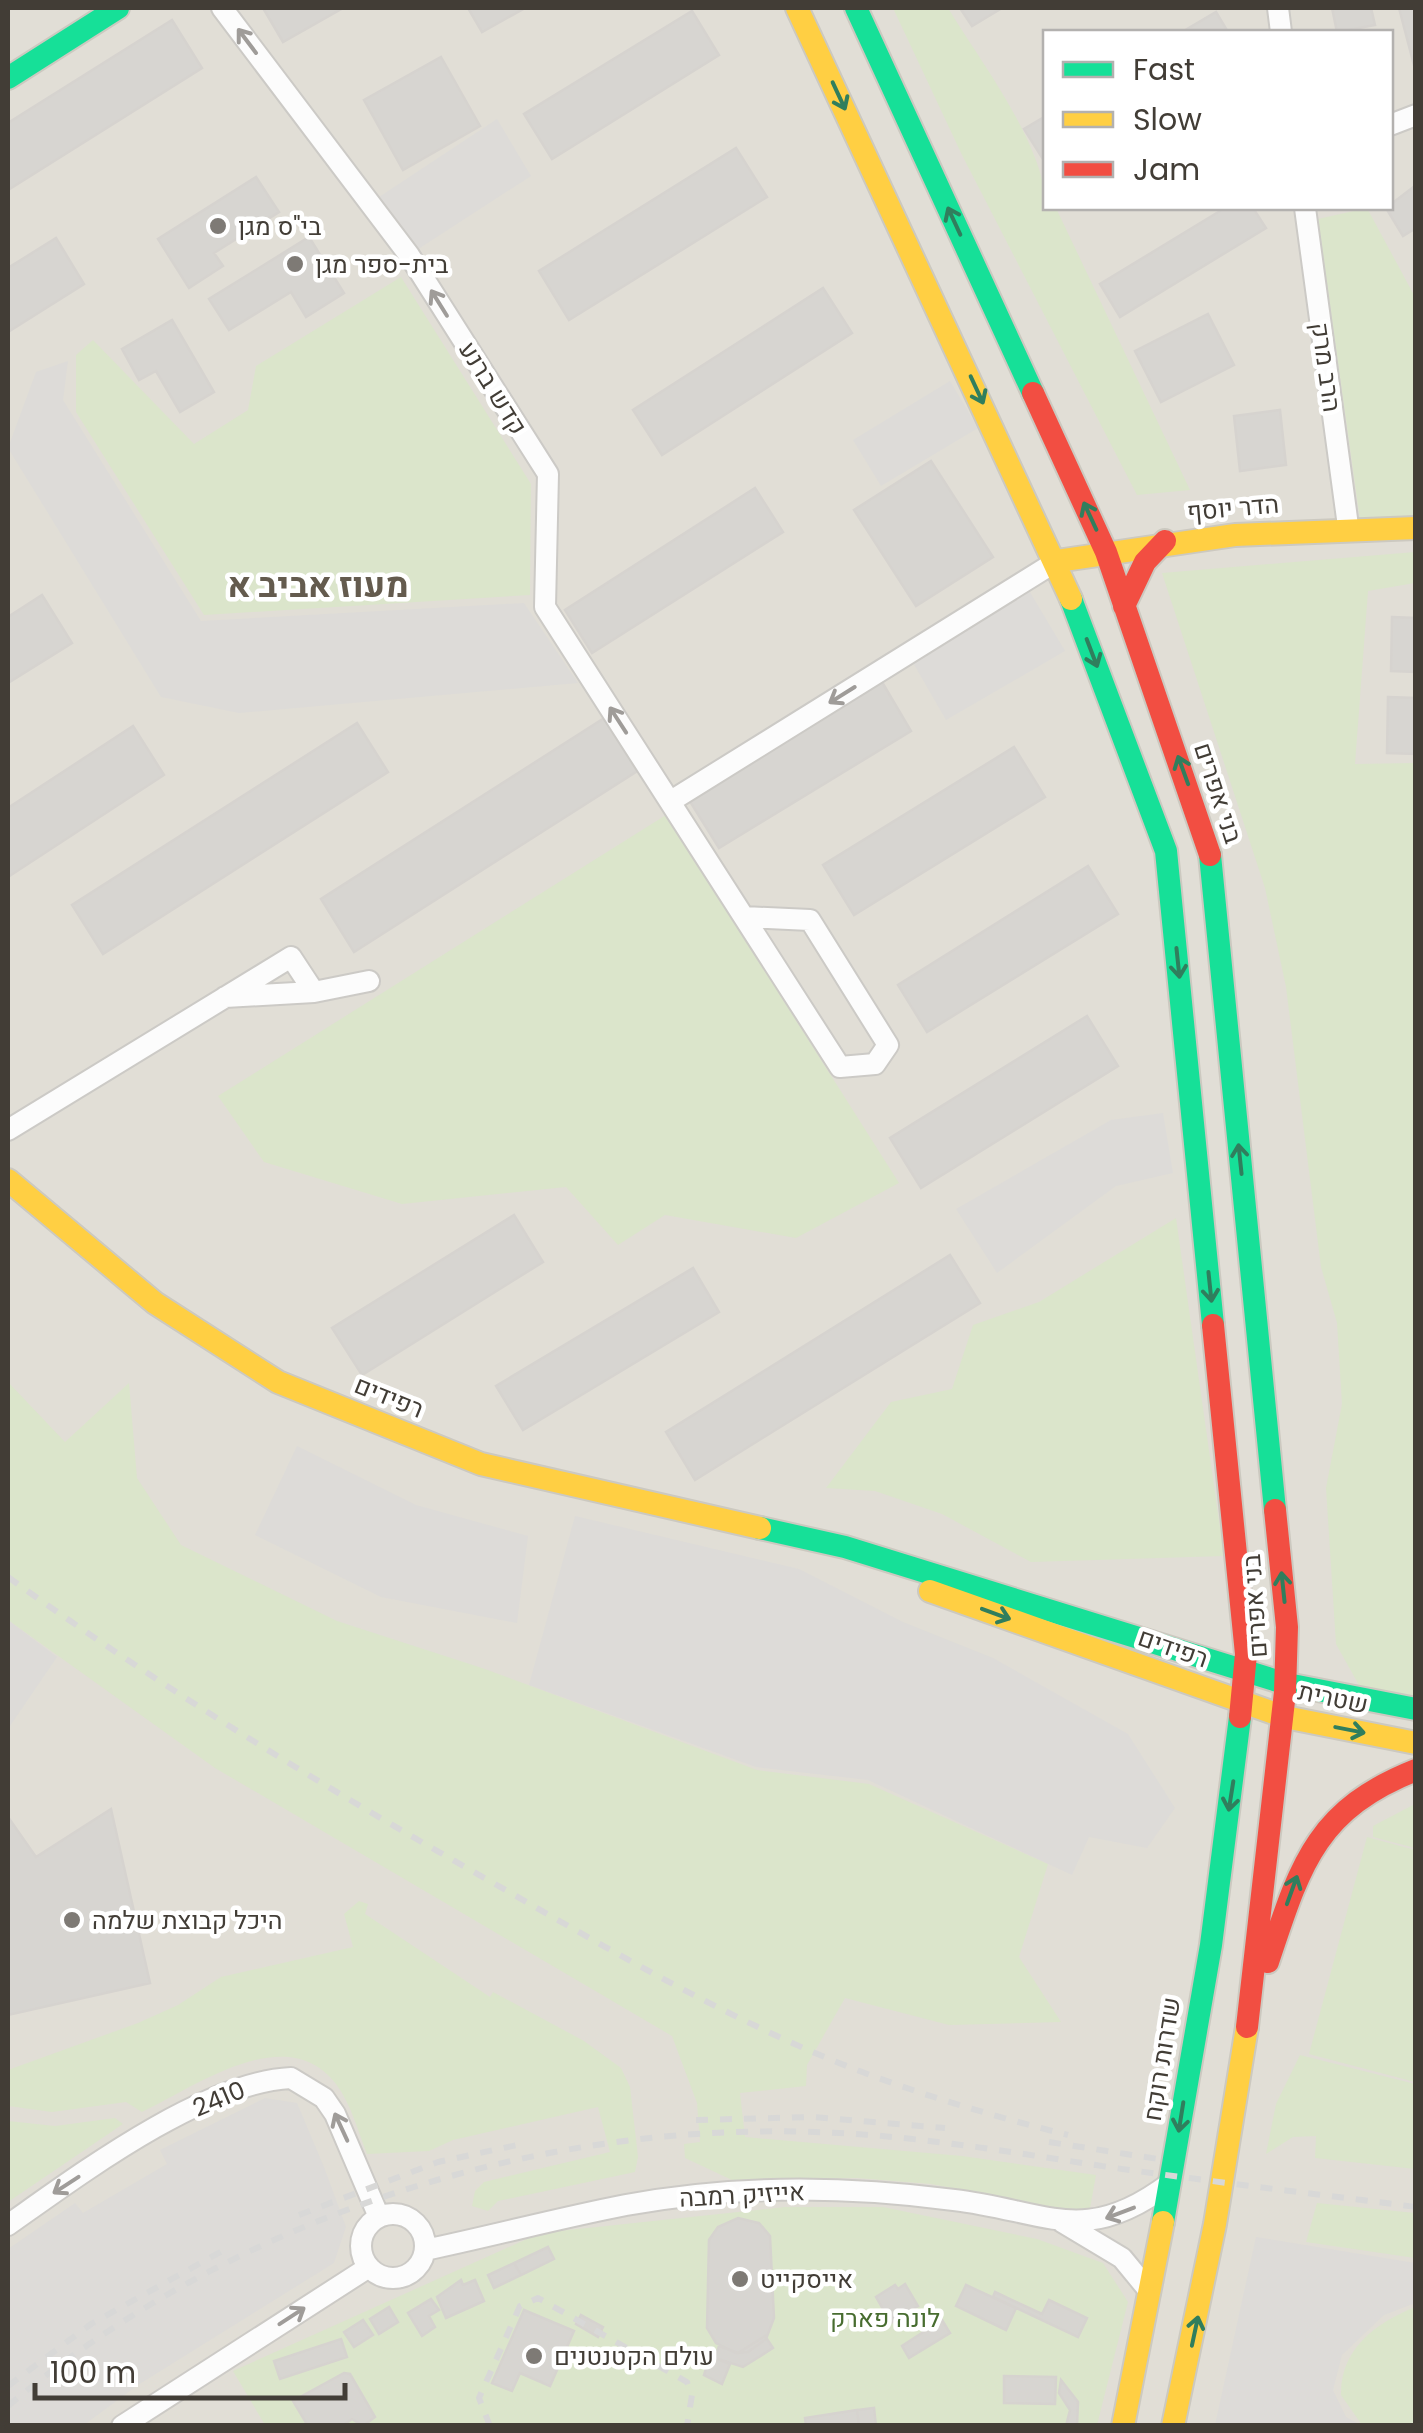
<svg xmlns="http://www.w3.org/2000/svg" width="1423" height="2433" font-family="Poppins,Heebo,sans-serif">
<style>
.residential{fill:#e1ded6;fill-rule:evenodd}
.green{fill:#dbe5cb}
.parking{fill:#dddbd8}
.building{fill:#d7d5d1;stroke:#d6d3cf;stroke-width:2.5}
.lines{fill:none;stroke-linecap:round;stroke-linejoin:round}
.street-casing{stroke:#cccac6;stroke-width:24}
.fast-casing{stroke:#ccc9c0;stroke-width:26}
.slow-casing{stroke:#ccc9c0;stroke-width:26}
.jam-casing{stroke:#ccc9c0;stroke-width:26}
.street{stroke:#fcfcfc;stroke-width:20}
.fast{stroke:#16e098;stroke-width:22}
.slow{stroke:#ffcf43;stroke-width:22}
.jam{stroke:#f24e42;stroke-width:22}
.rail{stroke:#d8d8d7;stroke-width:6;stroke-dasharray:12 12;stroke-linecap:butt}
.oneway{stroke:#9f9c99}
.oneway2{stroke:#307e5d}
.poi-dot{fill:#7e7a75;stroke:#fff;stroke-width:4}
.labels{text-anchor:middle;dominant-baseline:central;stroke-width:9;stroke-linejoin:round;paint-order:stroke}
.poi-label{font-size:25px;fill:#423d36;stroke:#fff;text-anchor:start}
.street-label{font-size:25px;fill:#423d36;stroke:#fff}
.park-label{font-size:25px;fill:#486d30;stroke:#fff}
.district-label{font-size:35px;font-weight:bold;fill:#645b4e;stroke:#fff}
</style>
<rect width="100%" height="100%" fill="#eeece9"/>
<path class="residential" d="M8 8H1415V2425H8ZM1046 32H1390V208H1046Z"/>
<path class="green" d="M893 8H948C980 61 1046 146 1046 208H1056L1190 490 1137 495 962 155Z
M1367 208 1415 297V517L1360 520 1318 219Z
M401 277 531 484 530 595 204 615 76 412V355L93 340 194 444 248 410 256 366Z
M1415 552V583L1368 591 1355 764 1415 763V1697L1360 1687 1336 1644 1326 1488 1342 1404 1337 1323 1321 1267 1286 987 1265 888 1162 573Z
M666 815 899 1183 796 1238 665 1215 618 1245 566 1187 402 1204 264 1162 218 1096Z
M1176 1218 1224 1556 1031 1562 942 1514 875 1491 826 1488 891 1402 952 1389 973 1325 1039 1302Z
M8 1382 65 1442 129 1383 137 1478 181 1545 337 1621 485 1669 757 1770 869 1784 1048 1864 1019 1957 1061 2022 949 2025 845 1998 807 2065 806 2086 740 2093 745 2137 962 2156 1096 2175 1089 2214 931 2184 857 2178 732 2180 685 2158 684 2144 700 2142 697 2103 672 2036 215 1768 8 1620Z
M1415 1804V1848L1373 1837V1826Z
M1367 1837 1415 1850V2082L1309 2054Z
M359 1901 368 1904 365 1914 490 1997 493 1992 584 2041 621 2068 630 2087 638 2157 635 2172 498 2201 488 2211 472 2206 475 2191 484 2182 610 2152 598 2107 453 2140 429 2151 367 2154C358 2131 351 2104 336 2084 287 2019 195 2087 142 2112L126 2102 52 2112 8 2106V2070L138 2023 178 2005 221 1977 353 1947 344 1914Z
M1300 2055 1415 2084V2169L1315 2158 1316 2136 1293 2137 1266 2154 1276 2104Z
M115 2118 123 2124 8 2202V2121L55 2126Z
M1317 2203 1415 2213V2258L1306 2242Z
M785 2207H883L1037 2239 1103 2263 1128 2302 1097 2425H265L233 2371 540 2233Z
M1415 2307V2425H1362L1341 2395C1340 2349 1376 2323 1415 2307Z"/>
<path class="parking" d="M497 119 531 176 409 255 370 203Z
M68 361 63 400 201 621 524 603 578 683 239 713 161 697 8 448 36 372Z
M950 381 978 428 881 486 853 440Z
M1024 582 1065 651 946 720 908 654Z
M1163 1113 1173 1173 1116 1186 997 1273 956 1209 1111 1120Z
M297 1446 416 1505 528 1536 517 1623 381 1597 255 1535Z
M575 1516 799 1569 903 1622 993 1658 1128 1734 1175 1808 1147 1848 1089 1837 1072 1875 868 1780 756 1767 529 1685Z
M8 1620 57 1657 8 1729Z
M265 2098 297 2103 324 2167 346 2227 334 2263 138 2385 84 2425H8V2249L75 2203 83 2213 167 2164 160 2150Z
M1256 2237 1415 2263V2303L1384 2315 1342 2355 1333 2390 1346 2417 1361 2425H1215Z"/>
<path class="building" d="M263 8H343L283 42Z
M468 8H525L482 32Z
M960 8H1002L972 26Z
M1332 8H1371L1375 25 1337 32Z
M1399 8H1416V73Z
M692 11 719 55 552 159 524 114Z
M1216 12 1228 32H1182Z
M172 20 202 68 8 190V123Z
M441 57 480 126 403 170 364 100Z
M1046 116V164L1024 129Z
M736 148 767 197 569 320 539 271Z
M256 177 279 212 214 253 223 266 189 288 158 239Z
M1416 185V228L1403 236 1386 208Z
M1225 208H1253L1266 228 1120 317 1100 284Z
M309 237 344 293 306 317 291 292 229 330 209 299Z
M56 238 84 284 8 332V268Z
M823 288 852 333 662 455 633 410Z
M1208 314 1234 365 1161 402 1135 351Z
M172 320 214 392 180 412 156 371 139 380 122 349Z
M1280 410 1286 465 1240 471 1234 416Z
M931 461 993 557 916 606 854 510Z
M755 488 783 532 592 653 565 610Z
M42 595 72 643 8 683V617Z
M1392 617 1416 618V672L1391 671Z
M882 682 911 731 719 848 689 800Z
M1388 697 1416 698V754L1387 753Z
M609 715 642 768 354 952 321 899Z
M357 723 388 772 103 954 72 905Z
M133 726 164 775 8 877V808Z
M1014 747 1045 797 854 915 823 865Z
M1088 866 1118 914 927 1032 898 985Z
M1087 1016 1118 1066 921 1188 890 1138Z
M514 1215 543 1262 362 1375 332 1328Z
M950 1255 980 1303 695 1480 666 1432Z
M693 1268 719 1312 523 1430 496 1386Z
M111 1809 150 1983 8 2015V1817L36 1857Z
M738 2218 759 2223 770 2236 774 2318 766 2339 748 2352 736 2353 716 2343 707 2328 709 2240 718 2227Z
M548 2247 554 2259 521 2275 514 2263Z
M514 2263 521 2275 494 2288 488 2275Z
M461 2280 463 2285 475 2280 484 2301 446 2318 437 2297Z
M905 2284 918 2306 891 2323 876 2297 895 2285 898 2289Z
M966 2285 1016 2308 1006 2330 956 2306Z
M995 2292 1042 2314 1049 2300 1087 2318 1078 2337 993 2297Z
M431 2299 439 2310 429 2316 435 2327 422 2336 408 2313Z
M389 2307 398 2322 379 2334 370 2319Z
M524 2310 574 2331 550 2386 520 2373 512 2391 492 2383Z
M581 2315 603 2327 598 2337 576 2324Z
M363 2320 373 2335 354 2347 344 2332Z
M942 2320 950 2333 909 2358 902 2346Z
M765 2336 773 2348 743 2367 715 2358 719 2346 738 2353Z
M341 2339 347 2357 280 2379 274 2361Z
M710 2356 730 2364 722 2384 704 2375Z
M344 2373 350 2374 375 2417 363 2426 352 2419 342 2426H308L293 2401Z
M1004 2376 1056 2377 1055 2404 1004 2403Z
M1061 2380 1078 2402 1077 2426H1066L1070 2410 1059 2393Z
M874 2408 876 2426H859L857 2410Z
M857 2410 859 2426H806L805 2418Z"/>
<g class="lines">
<defs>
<path id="street" d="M222 8 409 255 548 474 545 607 840 1067 875 1064 888 1045 810 920 744 917
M1278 8 1281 32
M1390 125 1416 115
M1305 208 1348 526
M671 801 1057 561
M314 992 369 981
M8 1130 291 957 314 992 225 997
M361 2246a32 32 0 1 1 64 0a32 32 0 1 1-64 0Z
M1062 2222 1122 2258 1150 2292
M8 2225C79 2175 203 2082 291 2078L324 2098 335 2114 379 2217
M425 2250C492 2236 559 2218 626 2205 733 2185 847 2186 954 2200 1047 2211 1084 2248 1170 2183
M122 2426 369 2267"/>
<path id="fast" d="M856 8 1033 393
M8 78 118 8
M1071 599 1166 851 1213 1325
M1210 855 1275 1510
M760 1528 845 1547 1287 1684 1416 1709
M1163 2222 1211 1945 1240 1717"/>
<path id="slow" d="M797 8 1071 599
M1057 561 1235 535 1416 528
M8 1180 155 1303 278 1382 481 1464 760 1528
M930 1591 1285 1717 1416 1743
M1123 2426 1163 2222
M1173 2426 1215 2224 1247 2027"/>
<path id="jam" d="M1033 393 1106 552 1210 855
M1124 606 1145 562 1165 541
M1213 1325 1246 1654 1240 1717
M1268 1962C1300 1866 1315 1810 1416 1770
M1247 2027 1285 1692 1287 1627 1275 1510"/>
</defs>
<use href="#street" class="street-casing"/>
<use href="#fast" class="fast-casing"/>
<use href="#slow" class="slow-casing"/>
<use href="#jam" class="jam-casing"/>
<use href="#street" class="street"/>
<use href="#fast" class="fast"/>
<use href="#slow" class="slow"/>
<use href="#jam" class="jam"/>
<path class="rail" d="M8 1577C162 1688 322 1786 488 1880 586 1936 684 1994 788 2041 877 2082 973 2111 1068 2135
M696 2120 814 2117 945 2128
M1049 2142 1158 2159
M299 2215 438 2162 522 2144
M8 2386 91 2324 231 2246
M8 2406C228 2221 528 2122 815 2132 916 2135 1015 2153 1115 2168 1215 2182 1316 2194 1416 2207
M490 2426 479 2398 520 2306 538 2298 687 2382 692 2395 687 2426"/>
</g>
<defs><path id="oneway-shaft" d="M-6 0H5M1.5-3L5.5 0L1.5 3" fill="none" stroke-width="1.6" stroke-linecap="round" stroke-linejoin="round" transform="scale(2.5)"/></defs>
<g class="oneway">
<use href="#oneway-shaft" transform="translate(247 41) rotate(-127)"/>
<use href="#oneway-shaft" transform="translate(439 303) rotate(-122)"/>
<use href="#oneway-shaft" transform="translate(842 695) rotate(148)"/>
<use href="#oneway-shaft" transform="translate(618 720) rotate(-123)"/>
<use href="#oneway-shaft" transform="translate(341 2127) rotate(-115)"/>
<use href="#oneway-shaft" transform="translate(66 2185) rotate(147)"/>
<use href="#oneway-shaft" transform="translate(1120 2213) rotate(159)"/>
<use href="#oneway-shaft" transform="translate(292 2316) rotate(-33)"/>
</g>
<g class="oneway2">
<use href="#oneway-shaft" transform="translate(839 96) rotate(65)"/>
<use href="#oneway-shaft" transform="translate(954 221) rotate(-115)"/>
<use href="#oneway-shaft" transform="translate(977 390) rotate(65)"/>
<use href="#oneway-shaft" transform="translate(1090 516) rotate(-115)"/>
<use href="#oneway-shaft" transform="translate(1092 653) rotate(69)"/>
<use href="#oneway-shaft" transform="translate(1183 770) rotate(-110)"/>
<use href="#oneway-shaft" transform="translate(1178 963) rotate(84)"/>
<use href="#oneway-shaft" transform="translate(1240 1159) rotate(-96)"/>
<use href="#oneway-shaft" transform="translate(1210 1287) rotate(84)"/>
<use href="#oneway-shaft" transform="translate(1283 1587) rotate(-96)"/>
<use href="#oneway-shaft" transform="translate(996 1614) rotate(20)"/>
<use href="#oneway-shaft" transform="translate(1350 1730) rotate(11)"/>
<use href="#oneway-shaft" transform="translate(1231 1796) rotate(99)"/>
<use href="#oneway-shaft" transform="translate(1292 1890) rotate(-70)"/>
<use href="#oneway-shaft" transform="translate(1181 2117) rotate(99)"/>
<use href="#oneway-shaft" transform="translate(1195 2331) rotate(-78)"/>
</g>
<g class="poi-dot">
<circle cx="218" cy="226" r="10"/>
<circle cx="295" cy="264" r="10"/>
<circle cx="72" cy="1920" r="10"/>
<circle cx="740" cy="2279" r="10"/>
<circle cx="534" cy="2356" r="10"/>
</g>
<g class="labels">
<g class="poi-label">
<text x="238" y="226">בי"ס מגן</text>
<text x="315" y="264">בית-ספר מגן</text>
<text x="92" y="1920">היכל קבוצת שלמה</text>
<text x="760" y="2279">אייסקייט</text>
<text x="554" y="2356">עולם הקטנטנים</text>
</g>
<g class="street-label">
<text transform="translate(1326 367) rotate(82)">הרב מרק</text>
<text transform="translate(493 388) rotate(58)">קדש ברנע</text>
<text transform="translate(1233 508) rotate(-5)">הדר יוסף</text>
<text transform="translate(1218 793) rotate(72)">בני אפרים</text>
<text transform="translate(389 1397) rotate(22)">רפידים</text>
<text transform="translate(1255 1606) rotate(-94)">בני אפרים</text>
<text transform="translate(1173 1648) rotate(19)">רפידים</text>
<text transform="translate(1333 1698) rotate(12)">שטרית</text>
<text transform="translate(1162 2059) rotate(-81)">שדרות רוקח</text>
<text transform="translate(219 2099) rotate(-23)">2410</text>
<text transform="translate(742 2195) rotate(-3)">אייזיק רמבה</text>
</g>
<g class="park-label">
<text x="885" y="2318">לונה פארק</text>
</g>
<g class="district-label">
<text x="318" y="584">מעוז אביב א</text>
</g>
</g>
<rect width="1423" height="2433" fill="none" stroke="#423d36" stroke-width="20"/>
<rect x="1043" y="30" width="350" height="180" fill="#ffffff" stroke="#b3b1af" stroke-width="2.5"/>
<rect x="1063" y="62" width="50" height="15" fill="#16e098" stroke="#b3b1af" stroke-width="2.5"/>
<text x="1133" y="80" font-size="30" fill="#423d36">Fast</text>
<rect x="1063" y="112" width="50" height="15" fill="#ffcf43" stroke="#b3b1af" stroke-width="2.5"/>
<text x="1133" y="130" font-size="30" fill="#423d36">Slow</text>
<rect x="1063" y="162" width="50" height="15" fill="#f24e42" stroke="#b3b1af" stroke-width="2.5"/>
<text x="1133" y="180" font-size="30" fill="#423d36">Jam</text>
<path d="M35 2383v15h310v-15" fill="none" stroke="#423d36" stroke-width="5"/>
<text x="50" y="2383" font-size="30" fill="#423d36" stroke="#ffffff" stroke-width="8" paint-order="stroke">100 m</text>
</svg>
